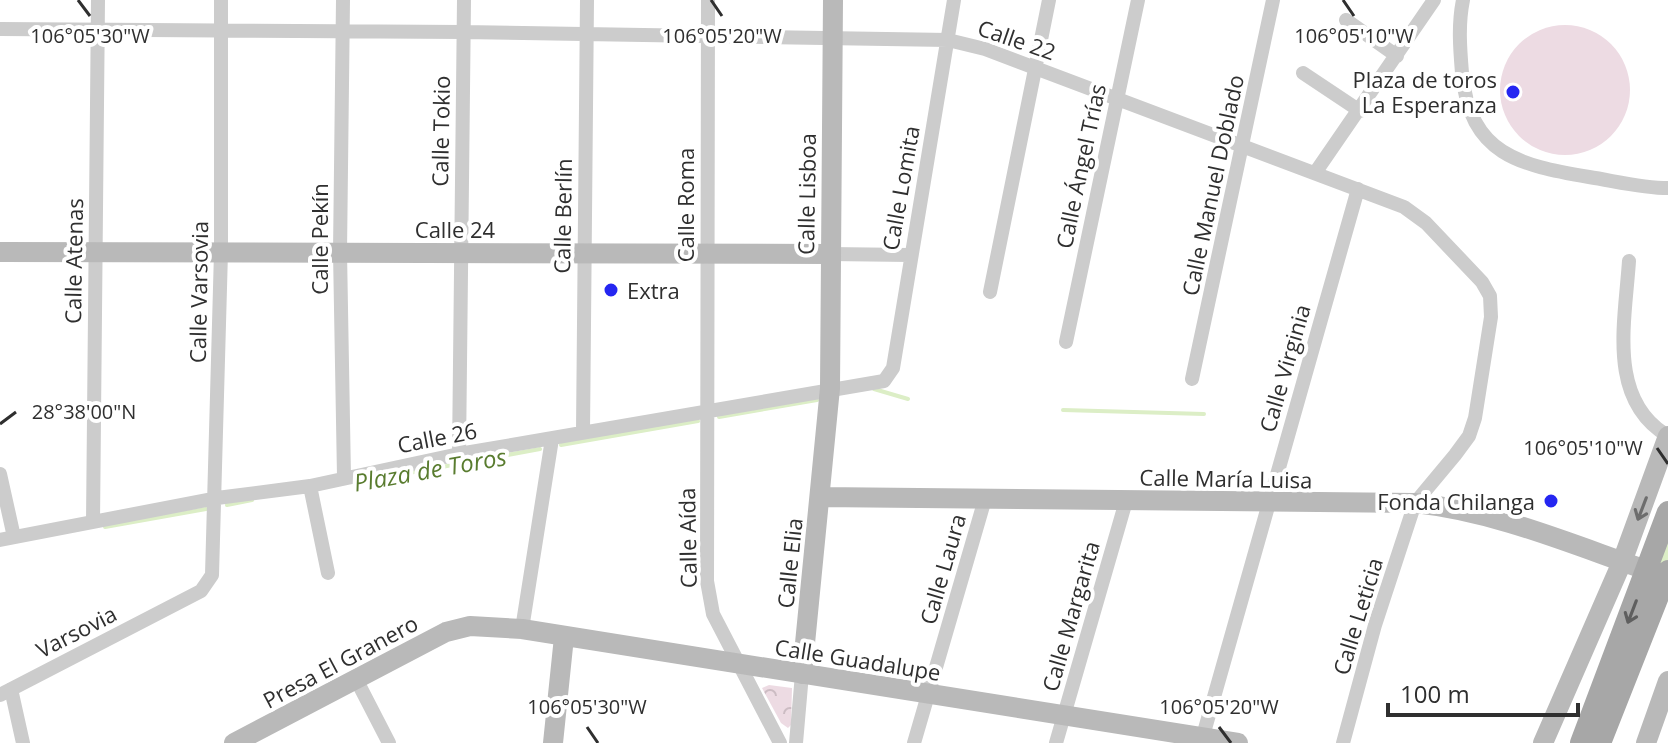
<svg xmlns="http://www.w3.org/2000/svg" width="1668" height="743" font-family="'Open Sans',sans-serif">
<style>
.park{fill:url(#park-crowns)}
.pitch{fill:#eddbe3}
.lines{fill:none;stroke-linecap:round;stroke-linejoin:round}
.stream{stroke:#dceec6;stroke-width:4}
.river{stroke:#dceec6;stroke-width:22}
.street{stroke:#ccc;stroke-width:14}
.secondary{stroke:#b9b9b9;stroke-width:20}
.primary-bridge{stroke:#a7a7a7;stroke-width:22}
.oneway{stroke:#6d6d6d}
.oneway2{stroke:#5f5f5f}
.ticks{fill:none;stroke:#2f2f2f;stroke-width:3}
.poi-dot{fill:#2526f1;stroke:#fff;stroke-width:3}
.labels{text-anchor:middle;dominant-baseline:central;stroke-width:8;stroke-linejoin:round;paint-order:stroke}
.street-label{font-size:22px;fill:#2f2f2f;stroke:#fff}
.poi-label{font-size:22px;fill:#2f2f2f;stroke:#fff;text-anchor:end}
.water-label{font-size:24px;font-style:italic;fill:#597c2f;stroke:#fff}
.ticks-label{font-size:20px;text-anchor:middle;fill:#2f2f2f;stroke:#fff;stroke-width:8;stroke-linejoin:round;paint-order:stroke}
</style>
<defs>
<pattern id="park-crowns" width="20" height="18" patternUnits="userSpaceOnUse" patternTransform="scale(2)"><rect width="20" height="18" fill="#eddbe3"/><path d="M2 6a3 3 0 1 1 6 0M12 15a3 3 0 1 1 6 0" fill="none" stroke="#ccbcc3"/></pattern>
</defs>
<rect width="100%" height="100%" fill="#fff"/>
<path class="park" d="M769 685 792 688 791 725 788 728 781 723 762 688Z"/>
<path class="pitch" d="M1500 90a65 65 0 1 1 130 0a65 65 0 1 1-130 0Z"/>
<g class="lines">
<path class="stream" d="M874 389 908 399
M1063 410 1204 414
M719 417 817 400
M561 445 698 421
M387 477 540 449
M227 505 252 500
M105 527 206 509"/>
<path class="river" d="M1655 586 1668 553"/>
<path class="street" d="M343 0 340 252 344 477
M708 0 707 581 713 614 780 743
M1463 0C1458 24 1460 49 1462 73 1470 155 1519 165 1589 177 1615 181 1642 188 1668 188
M1346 20 1397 56
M0 29 463 32 948 40 985 49 1404 207 1426 223 1482 282 1490 296 1491 317 1475 418 1469 436 1455 455 1415 503 1375 625 1343 743
M1303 73 1360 111
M1315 173 1434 0
M829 254 910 255
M1629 261C1625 322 1607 400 1668 436
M990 292 1049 0
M1066 342 1138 0
M1192 379 1273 0
M583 432 587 0
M459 454 464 0
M0 474 14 537
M310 486 328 573
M93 522 98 0
M0 540 217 498 310 486 459 454 884 381 893 368 954 0
M522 629 552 439
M356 679 389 743
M11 689 23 743
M0 695 201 591 212 575 221 252V0
M796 743 802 674
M914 743 985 499
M1056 743 1126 501
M1201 743 1358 189"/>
<path class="secondary" d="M0 252 829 254
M820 497 1415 503C1500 512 1580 548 1661 575
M802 674 830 388 833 0
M234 743 446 632 470 626 522 629 1238 743
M553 743 564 637
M1543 743 1622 562 1668 436
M1646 743 1668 681"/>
<path class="primary-bridge" d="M1581 743 1668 512
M1600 743 1668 571"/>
</g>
<defs><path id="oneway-shaft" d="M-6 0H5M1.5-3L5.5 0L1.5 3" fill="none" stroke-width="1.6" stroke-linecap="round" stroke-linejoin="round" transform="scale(2)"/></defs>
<use class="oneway" href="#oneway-shaft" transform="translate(1642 509) rotate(111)"/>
<use class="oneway2" href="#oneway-shaft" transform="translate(1632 612) rotate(111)"/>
<path class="ticks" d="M78 0 90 16M711 0 722 16M1343 0 1354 16M0 424 16 412M1657 448 1668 464M587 727 598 743M1219 727 1231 743"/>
<g class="poi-dot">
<circle cx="1513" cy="92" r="8"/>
<circle cx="611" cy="290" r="8"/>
<circle cx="1551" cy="501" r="8"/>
</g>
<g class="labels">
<g class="street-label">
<text transform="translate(1017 39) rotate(19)">Calle 22</text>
<text transform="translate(440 131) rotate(-89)">Calle Tokio</text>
<text transform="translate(1080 166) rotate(-78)">Calle Ángel Trías</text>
<text transform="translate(1212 185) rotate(-78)">Calle Manuel Doblado</text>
<text transform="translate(900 188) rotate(-80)">Calle Lomita</text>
<text transform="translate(806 194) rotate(-89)">Calle Lisboa</text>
<text transform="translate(685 205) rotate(-90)">Calle Roma</text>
<text transform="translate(562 216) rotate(-89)">Calle Berlín</text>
<text x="455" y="229">Calle 24</text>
<text transform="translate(319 239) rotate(-90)">Calle Pekín</text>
<text transform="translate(73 261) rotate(-89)">Calle Atenas</text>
<text transform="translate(198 292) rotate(-89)">Calle Varsovia</text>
<text transform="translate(1284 368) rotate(-74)">Calle Virginia</text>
<text transform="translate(437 437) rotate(-11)">Calle 26</text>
<text transform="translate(1226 478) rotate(1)">Calle María Luisa</text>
<text transform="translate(687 538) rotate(-91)">Calle Aída</text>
<text transform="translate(789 563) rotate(-84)">Calle Elia</text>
<text transform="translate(942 569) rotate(-74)">Calle Laura</text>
<text transform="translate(1070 616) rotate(-74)">Calle Margarita</text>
<text transform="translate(1357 616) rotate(-73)">Calle Leticia</text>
<text transform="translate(76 631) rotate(-27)">Varsovia</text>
<text transform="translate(858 659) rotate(9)">Calle Guadalupe</text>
<text transform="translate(340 661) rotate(-28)">Presa El Granero</text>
</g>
<g class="poi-label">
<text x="1497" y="79">Plaza de toros<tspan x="1497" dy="25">La Esperanza</tspan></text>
<text x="627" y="290" text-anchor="start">Extra</text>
<text x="1535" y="501">Fonda Chilanga</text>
</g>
<g class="water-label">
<text transform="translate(430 469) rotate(-10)">Plaza de Toros</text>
</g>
</g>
<g class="ticks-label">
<text x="90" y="43">106°05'30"W</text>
<text x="722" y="43">106°05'20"W</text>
<text x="1354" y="43">106°05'10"W</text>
<text x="84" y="419">28°38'00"N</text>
<text x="1583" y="455">106°05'10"W</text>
<text x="587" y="714">106°05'30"W</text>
<text x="1219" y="714">106°05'20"W</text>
</g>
<path d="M1388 703v12h190v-12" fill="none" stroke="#2f2f2f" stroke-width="4"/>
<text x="1400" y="703" font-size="24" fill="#2f2f2f" stroke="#ffffff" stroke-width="6" paint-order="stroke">100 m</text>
</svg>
